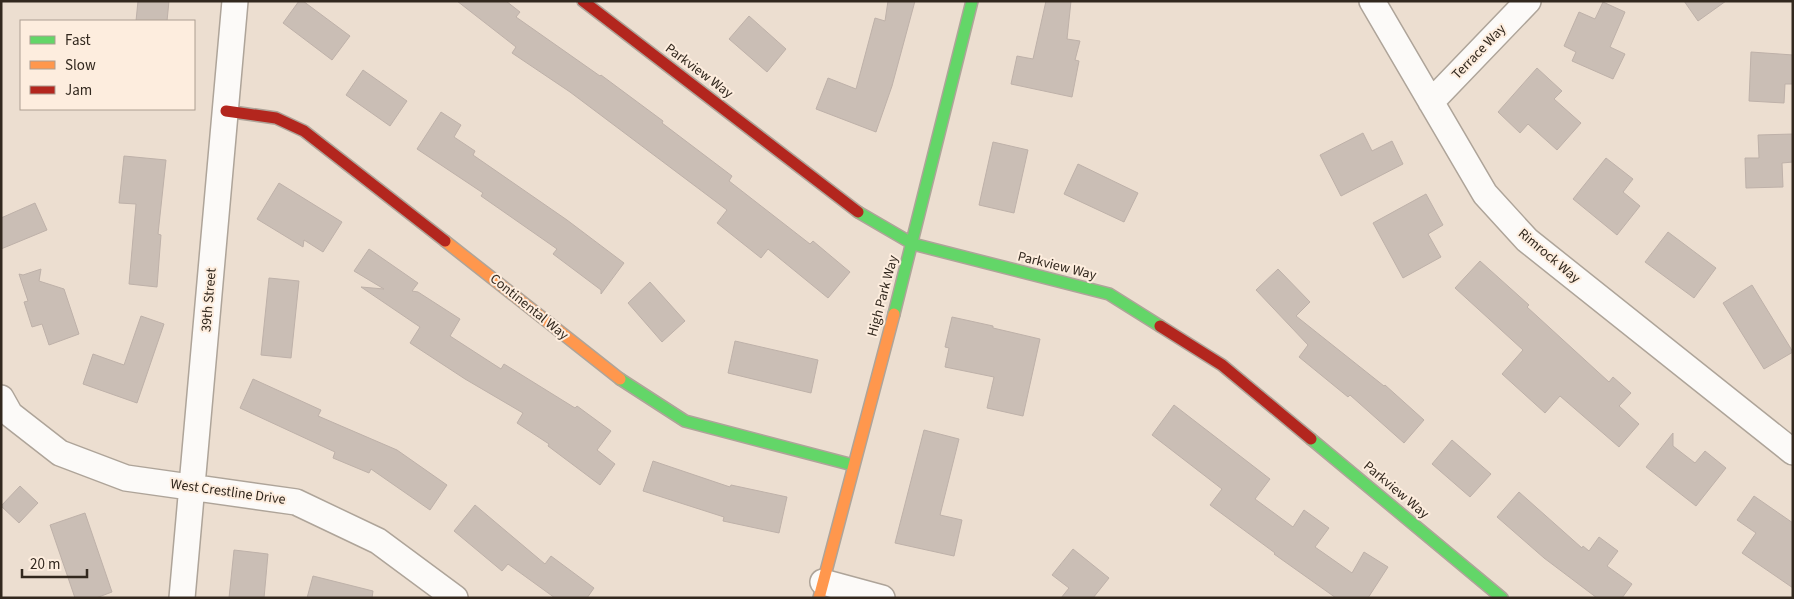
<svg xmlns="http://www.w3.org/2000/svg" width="1794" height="599" font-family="'Source Sans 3',sans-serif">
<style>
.building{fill:#cabeb5;stroke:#beb1a9}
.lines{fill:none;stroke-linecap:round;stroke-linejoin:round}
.street-casing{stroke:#aea499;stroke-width:28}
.fast-casing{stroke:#aea499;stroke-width:14}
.slow-casing{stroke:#aea499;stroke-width:14}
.jam-casing{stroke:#aea499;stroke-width:14}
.street{stroke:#fcfaf8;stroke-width:25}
.fast{stroke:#63d668;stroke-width:11}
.slow{stroke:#ff974d;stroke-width:11}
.jam{stroke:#b3261e;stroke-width:11}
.labels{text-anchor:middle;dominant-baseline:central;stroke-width:4;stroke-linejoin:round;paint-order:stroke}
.street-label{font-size:14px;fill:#32281e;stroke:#fdedde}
</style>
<rect width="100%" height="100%" fill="#ecded0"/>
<path class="building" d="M138 1H169L167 21H136Z
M299 1H303L350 36 332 60 283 23Z
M457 1H506L520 12 516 17 600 76 601 75 663 121 662 123 732 176 729 181 810 244 813 241 850 272 828 298 768 249 761 258 717 223 727 210 570 92 512 53 516 47Z
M888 1H915L892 86 876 132 816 109 828 78 856 89 875 18 885 21Z
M1046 1H1071L1067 39 1080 41 1075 60 1079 61 1072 97 1011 84 1017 56 1033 59Z
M1684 1H1726L1698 21Z
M1603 2 1625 12 1610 47 1625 54 1613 79 1572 61 1576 52 1564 46 1579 12 1595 19Z
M749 16 786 49 767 72 729 39Z
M1751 52 1793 55V84H1785L1784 103 1749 101Z
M1537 68 1562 91 1554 99 1581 123 1557 150 1528 124 1520 133 1498 112Z
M363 70 407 101 390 126 346 95Z
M441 112 461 125 454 137 475 151 473 155 567 220 624 263 601 294V290L553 254 557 249 481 196 483 193 417 149Z
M1363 133 1372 151 1392 141 1403 164 1341 196 1320 155Z
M1793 134V162L1782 163 1783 187 1746 188 1745 158H1759L1758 135Z
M993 142 1028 150 1014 213 979 205Z
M124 156 166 160 158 234 161 235 157 287 129 284 136 204 119 203Z
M1606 158 1633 179 1623 192 1640 206 1617 235 1573 199Z
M1078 164 1138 193 1124 222 1064 194Z
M279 183 342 222 323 252 304 240 303 247 257 219Z
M1426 194 1443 225 1428 234 1441 257 1403 278 1373 223Z
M35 203 47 230 1 249V218Z
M1668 232 1716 268 1694 298 1645 262Z
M369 249 418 283 412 291 418 292 460 319 450 336 501 369 504 364 575 408 577 406 611 431 597 450 615 464 600 485 548 446 549 444 517 423 523 413 465 379 410 343 420 327 361 287 384 289 354 271Z
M1480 261 1529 305 1527 307 1609 382 1613 377 1631 393 1619 406 1639 424 1619 447 1560 396 1545 413 1502 374 1523 350 1455 288Z
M41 269 39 281 64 289 79 334 49 345 42 324 32 327 24 302 28 301 19 274 23 275Z
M1278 269 1310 302 1296 316 1384 386 1385 385 1424 420 1404 443 1350 395 1348 397 1299 357 1308 345 1256 290Z
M269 278 299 281 291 358 261 355Z
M650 282 685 321 662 342 628 303Z
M1752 285 1793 352 1764 369 1723 303Z
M141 316 164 324 137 403 83 384 93 354 124 365Z
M952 317 993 326V328L1040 339 1023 416 987 408 994 377 945 367 949 348 945 347Z
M735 341 818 360 811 393 728 373Z
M253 379 321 410 318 416 397 450 447 485 430 510 371 469 369 473 333 458 335 452 240 408Z
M1174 405 1270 479 1255 499 1293 527 1304 510 1329 528 1315 547 1352 573 1364 552 1388 567 1368 598H1336L1274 554 1275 553 1210 505 1222 489 1152 435Z
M924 430 959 439 940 515 962 520 954 556 895 543Z
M1673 433V446L1695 463 1705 451 1726 468 1696 506 1646 467Z
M1452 440 1491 474 1470 497 1432 464Z
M653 461 730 487 731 485 787 497 779 533 723 521 724 517 643 491Z
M20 486 38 503 19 523 1 506Z
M1519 492 1582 548 1583 546 1589 551 1599 537 1618 551 1607 566 1632 584 1622 598H1597L1544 558 1497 517Z
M1754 496 1793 523V588L1742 553 1756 533 1737 520Z
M475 505 545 564 551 556 594 588 587 598H555L508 564 502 571 454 531Z
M85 513 112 592 96 598H75L50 525Z
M1073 549 1109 578 1093 598H1061L1069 588 1052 575Z
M234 550 268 554 264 598H229Z
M313 576 373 591 372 598H307Z"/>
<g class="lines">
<defs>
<path id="street" d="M1372 1 1485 194 1527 240 1793 452
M1431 102 1528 1
M1 398 10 414 60 453 126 478 296 502 378 541 455 598
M823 582 882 598
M182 598 235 1"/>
<path id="fast" d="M858 212 913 244 1109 294 1160 326
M894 314 972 1
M620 379 685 421 853 465
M1311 439 1502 598"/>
<path id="slow" d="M445 241 620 379
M819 598 894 314"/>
<path id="jam" d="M583 1 858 212
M226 111 276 118 304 131 445 241
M1160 326 1222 365 1311 439"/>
</defs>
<use href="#street" class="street-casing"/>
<use href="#fast" class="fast-casing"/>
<use href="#slow" class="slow-casing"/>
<use href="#jam" class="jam-casing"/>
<use href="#street" class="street"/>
<use href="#fast" class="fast"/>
<use href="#slow" class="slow"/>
<use href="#jam" class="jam"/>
</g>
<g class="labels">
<g class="street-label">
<text transform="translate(1479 52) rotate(-46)">Terrace Way</text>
<text transform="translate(699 71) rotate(37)">Parkview Way</text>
<text transform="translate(1549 256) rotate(40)">Rimrock Way</text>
<text transform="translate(1057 266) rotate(14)">Parkview Way</text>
<text transform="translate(883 296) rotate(-75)">High Park Way</text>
<text transform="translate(209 300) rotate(-85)">39th Street</text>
<text transform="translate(529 307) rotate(39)">Continental Way</text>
<text transform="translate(1396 490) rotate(40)">Parkview Way</text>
<text transform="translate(228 492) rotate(8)">West Crestline Drive</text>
</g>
</g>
<rect width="1794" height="599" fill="none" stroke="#32281e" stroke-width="5"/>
<rect x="20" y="20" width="175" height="90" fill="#fdedde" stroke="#ac9e91"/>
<rect x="30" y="36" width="25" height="8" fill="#63d668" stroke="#ac9e91"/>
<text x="65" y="45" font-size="15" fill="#32281e">Fast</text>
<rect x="30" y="61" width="25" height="8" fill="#ff974d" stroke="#ac9e91"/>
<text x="65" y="70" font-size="15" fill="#32281e">Slow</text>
<rect x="30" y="86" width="25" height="8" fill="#b3261e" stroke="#ac9e91"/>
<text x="65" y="95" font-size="15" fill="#32281e">Jam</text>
<path d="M22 569v8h65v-8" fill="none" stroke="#32281e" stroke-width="2.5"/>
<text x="30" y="569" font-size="15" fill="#32281e" stroke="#fdedde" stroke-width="4" paint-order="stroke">20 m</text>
</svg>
